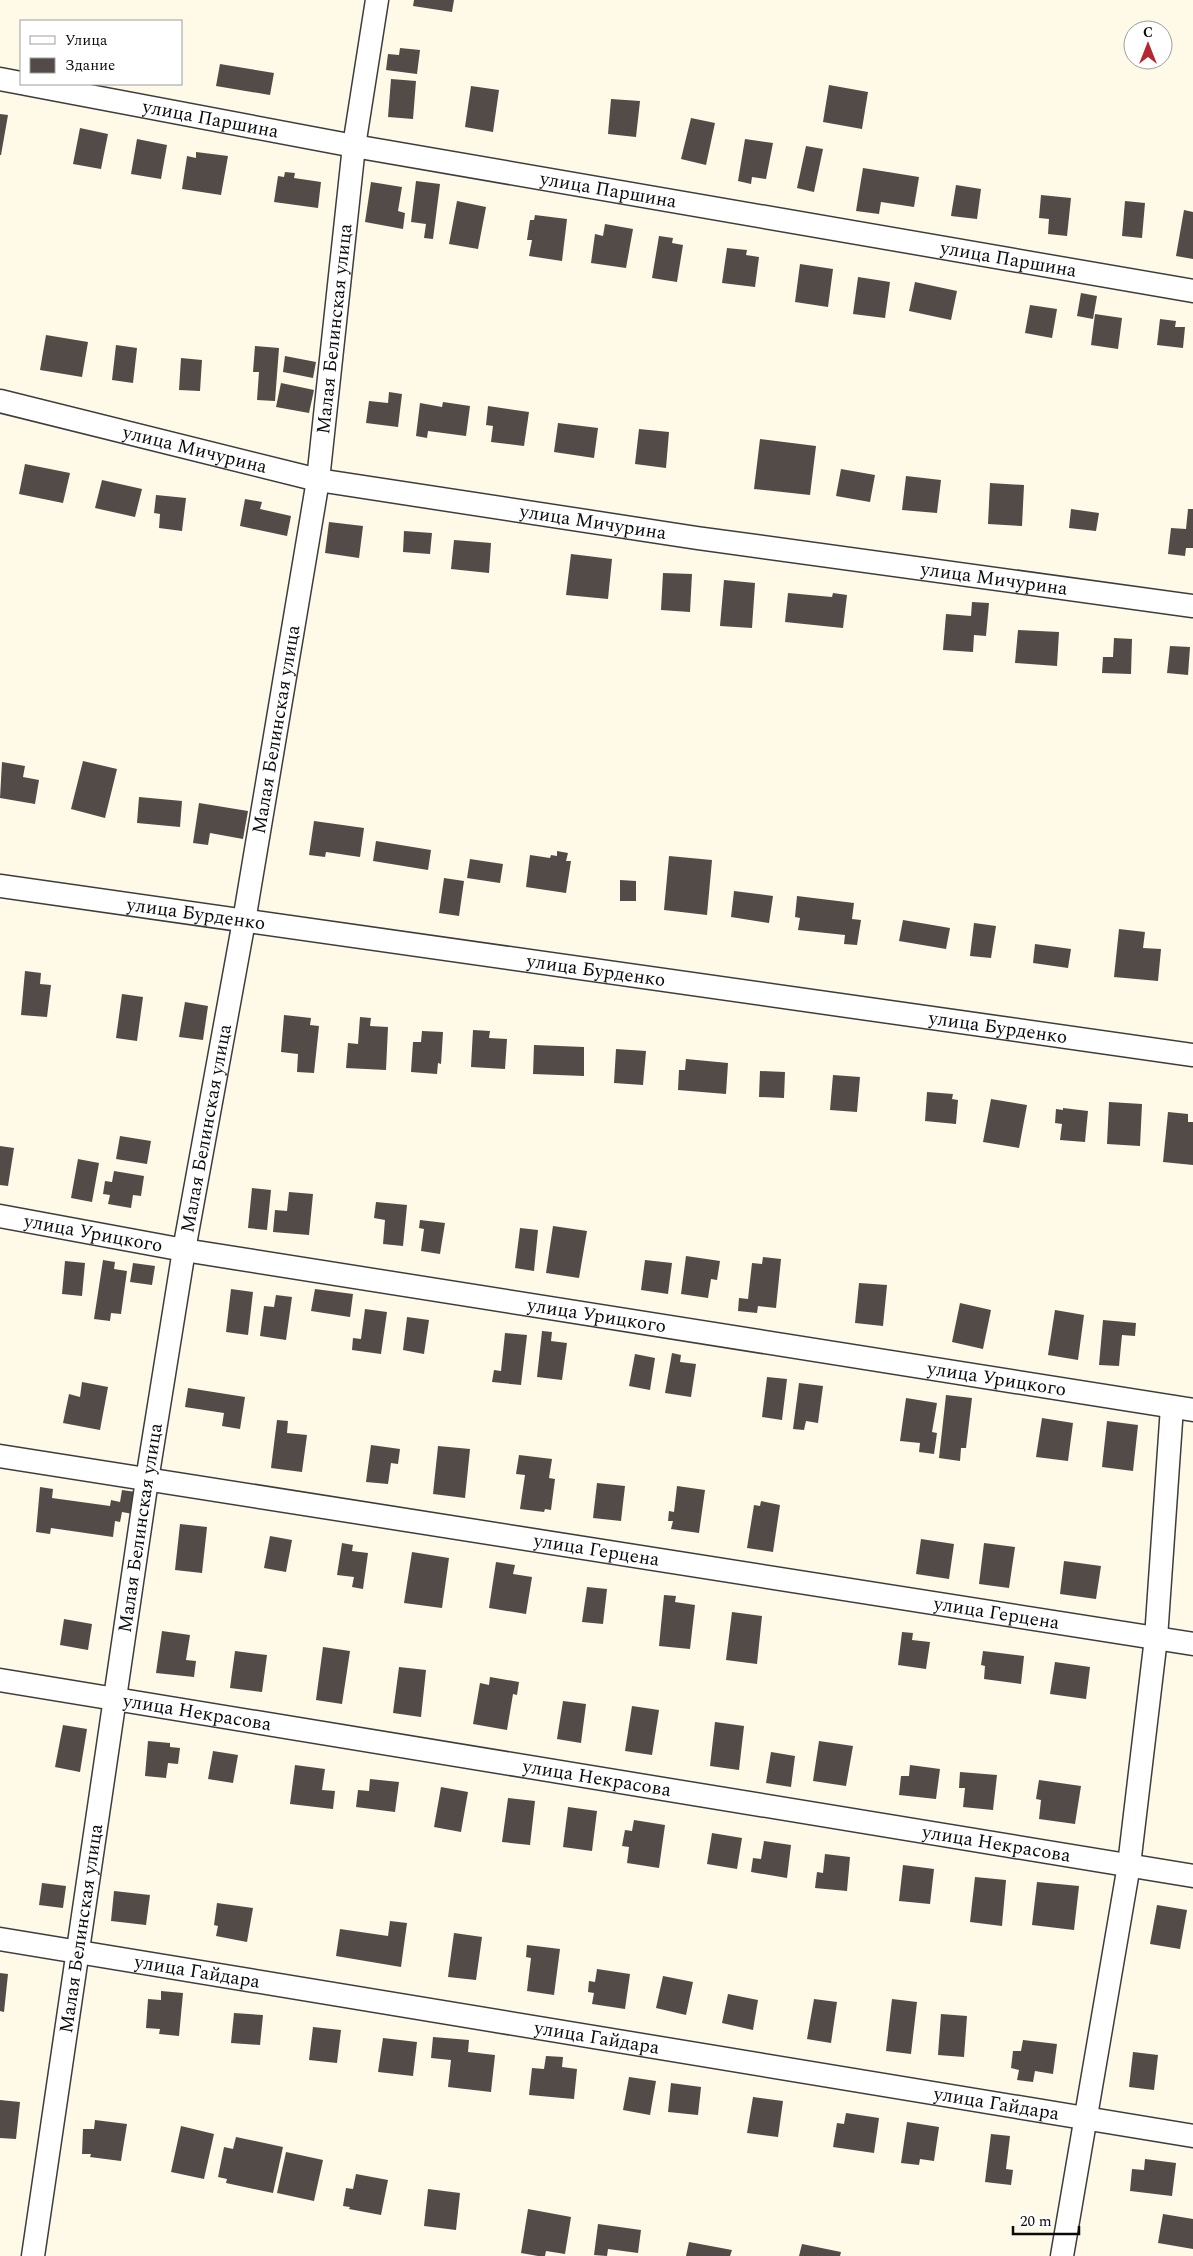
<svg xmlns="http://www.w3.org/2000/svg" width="1193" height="2256" font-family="Spectral,serif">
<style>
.building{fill:#524b47}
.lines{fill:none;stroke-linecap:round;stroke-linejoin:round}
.minor-casing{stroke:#3d3d3d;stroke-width:25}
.minor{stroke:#fff;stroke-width:22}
.labels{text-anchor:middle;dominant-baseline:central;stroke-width:5;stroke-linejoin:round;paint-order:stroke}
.street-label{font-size:19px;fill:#0a0a0a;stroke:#fff}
</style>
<rect width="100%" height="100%" fill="#fffae7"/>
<path class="building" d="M414 0H454L452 12 413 6Z
M400 48 420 50 417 74 386 70 388 54 399 55Z
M220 64 274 73 270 95 216 86Z
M391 79 416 81 413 119 388 117Z
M829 85 868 92 862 129 823 122Z
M471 86 499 90 493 132 465 127Z
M611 99 640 101 636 137 608 134Z
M0 114 8 115 1 155H0Z
M691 118 715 123 706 165 681 159Z
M80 128 108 134 101 169 73 164Z
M137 139 167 145 161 179 131 174Z
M745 139 773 143 766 179 752 177 751 184 738 181Z
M806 146 823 149 814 192 797 188Z
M196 152 228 156 221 195 182 189 187 156 196 158Z
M863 168 919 177 914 207 881 202 879 214 856 211Z
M285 172 295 173 294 178 321 182 318 208 274 202 278 176 284 177Z
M416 181 440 184 433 239 424 238 426 224 411 222Z
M371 182 402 187 398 211 405 213 403 229 365 222Z
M956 185 981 189 977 219 951 216Z
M1041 195 1071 198 1067 236 1048 234 1049 219 1039 218Z
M457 201 486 207 478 249 449 244Z
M1125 201 1145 203 1142 238 1122 236Z
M1184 210 1193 212V259L1176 256Z
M535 215 567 219 562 261 529 256 532 240H527L530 220H534Z
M605 224 633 229 626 268 591 263 595 234 603 236Z
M659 236 673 238 672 243 683 245 677 282 652 278Z
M727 248 747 250 746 255 759 257 755 287 722 283Z
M800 264 833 269 828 307 795 302Z
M858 277 890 282 885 318 853 314Z
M915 282 957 291 951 320 909 311Z
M1081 293 1097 296 1093 319 1077 316Z
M1030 305 1057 309 1052 338 1025 333Z
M1095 314 1122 318 1118 349 1091 345Z
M1160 319 1176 321 1175 327H1185L1183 348 1157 345Z
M46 335 88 342 82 377 40 370Z
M116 345 137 348 133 383 112 380Z
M255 346 279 348 275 401 257 400 259 372H253Z
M285 356 316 362 313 378 283 372Z
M181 358 202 360 200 391 179 390Z
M281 383 314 390 309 413 276 407Z
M389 392 402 394 398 427 366 423 369 401 388 403Z
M443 402 470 406 466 436 428 431 427 438 416 436 420 403 442 407Z
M488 406 529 412 524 446 491 442 493 426 486 425Z
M558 423 598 428 594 458 554 452Z
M639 429 669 432 666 468 635 464Z
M760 439 816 446 810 495 754 489Z
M25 464 70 473 63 503 19 494Z
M841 469 875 475 870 502 836 496Z
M906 476 941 480 937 513 902 510Z
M102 480 142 489 135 517 95 508Z
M990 483 1024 485 1022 526 988 524Z
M156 495 186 498 182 531 159 528 160 514 154 513Z
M245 499 262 502 260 509 291 516 287 536 240 526Z
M1071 509 1099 513 1096 531 1069 528Z
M1188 509H1193V548H1186L1185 556 1168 554 1171 528 1186 529Z
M329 522 363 526 359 558 325 553Z
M404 531 432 533 430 554 403 552Z
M454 540 491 543 489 573 451 569Z
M571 554 612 559 608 599 566 595Z
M663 573 692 574 690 612 661 610Z
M724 580 755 583 752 628 720 626Z
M788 593 832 597 833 593 847 595 843 628 785 622Z
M972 602 989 603 986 636 974 635 973 652 943 650 946 614 971 616Z
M1018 630 1059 632 1057 666 1015 663Z
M1114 638 1132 639 1131 674 1102 673 1103 657H1113Z
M1170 646 1190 647 1188 675 1167 673Z
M83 761 117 769 105 818 71 809Z
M2 762 25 766 23 777 39 780 35 804 0 798Z
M139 797 182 801 180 827 137 823Z
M199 803 248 811 243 839 210 833 208 845 193 843Z
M314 821 364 828 360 857 326 852 325 857 309 855Z
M376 841 431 850 428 870 373 861Z
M557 851 568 853 566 861H571L566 893 526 887 530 855 550 858 551 855 557 856Z
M669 856 712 860 707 915 664 910Z
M470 859 503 864 500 883 467 878Z
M444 878 464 881 459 916 439 913Z
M620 880 636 881V901H620Z
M734 891 773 896 769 923 731 917Z
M797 896 854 903 852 919 861 920 857 945 844 944 845 935 798 930 800 918 795 917Z
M903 920 950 928 946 949 899 941Z
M974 923 996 926 991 958 970 956Z
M1119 929 1145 932 1143 948 1161 949 1158 981 1114 977Z
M1035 944 1071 949 1068 968 1033 963Z
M25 971 41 973 40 984 51 985 47 1017 21 1015Z
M122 994 143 997 137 1041 116 1038Z
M185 1002 208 1006 203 1040 179 1037Z
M284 1015 311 1018 310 1025 319 1026 314 1073 297 1072 298 1054 281 1052Z
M360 1017 371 1018 370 1026 388 1027 386 1070 346 1068 348 1043 358 1044Z
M473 1030 490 1031 489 1038 507 1039 505 1069 471 1067Z
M422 1031 443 1032 441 1064 438 1063 437 1074 411 1072 413 1042H421Z
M534 1045 584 1047V1076L533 1074Z
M616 1049 646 1051 643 1085 614 1083Z
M686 1059 728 1063 726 1094 678 1090 679 1070H685Z
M760 1071 785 1072 784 1098 759 1097Z
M833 1075 860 1077 857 1112 830 1110Z
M927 1092 953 1094 952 1099 958 1100 956 1124 925 1121Z
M991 1099 1027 1105 1019 1148 983 1142Z
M1109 1102 1142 1104 1140 1146 1107 1144Z
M1063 1108 1088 1111 1085 1142 1060 1140 1062 1124 1055 1123 1056 1109 1063 1110Z
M1168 1112 1188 1114V1122H1193V1165L1163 1162Z
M120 1136 151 1141 147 1164 116 1159Z
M0 1146 14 1148 8 1186 0 1185Z
M78 1159 99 1163 92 1202 71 1198Z
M114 1171 144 1176 141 1196 133 1195 131 1208 108 1204 110 1195 103 1194 105 1181 112 1182Z
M252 1188 271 1190 267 1230 248 1228Z
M289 1192 313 1194 309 1235 273 1232 275 1210 287 1211Z
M376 1202 407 1205 403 1246 383 1244 385 1220 374 1218Z
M420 1220 445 1223 440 1254 421 1251 424 1229 419 1228Z
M553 1226 587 1231 579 1278 546 1273Z
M520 1228 538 1230 534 1271 515 1268Z
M686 1256 720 1261 717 1280 711 1279 708 1298 681 1294Z
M763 1257 781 1259 776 1308 758 1306 757 1313 738 1311 739 1298 748 1299 752 1263 762 1264Z
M103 1260 115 1262 114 1269 127 1271 121 1314 111 1313 110 1321 94 1319Z
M645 1260 672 1263 668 1294 641 1290Z
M65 1261 85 1263 82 1296 62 1294Z
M133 1263 155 1266 152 1285 130 1282Z
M859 1283 887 1285 883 1326 855 1323Z
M231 1289 253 1292 248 1335 226 1332Z
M315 1289 353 1294 350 1317 311 1311Z
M276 1295 292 1297 286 1340 260 1336 264 1306 274 1307Z
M960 1303 991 1310 983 1349 952 1342Z
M365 1309 387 1312 381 1354 352 1350 353 1338 361 1339Z
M1055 1310 1084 1315 1078 1360 1048 1355Z
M407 1317 429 1320 424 1354 403 1350Z
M1103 1320 1136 1323 1135 1336 1122 1335 1119 1366 1099 1365Z
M542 1331 552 1332 551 1341 567 1343 562 1380 537 1377Z
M505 1333 527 1335 521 1385 492 1382 494 1370 501 1371Z
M672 1353 681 1355 680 1362 696 1364 691 1397 665 1393Z
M635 1354 655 1358 650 1390 629 1386Z
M767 1377 787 1379 782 1420 762 1417Z
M82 1382 108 1387 100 1430 63 1423 69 1394 80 1397Z
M799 1383 823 1386 818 1423 806 1421 804 1430 793 1429Z
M188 1388 245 1397 240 1429 222 1426 224 1413 185 1407Z
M946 1395 972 1398 966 1448H961L960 1461 939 1458Z
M906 1398 937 1403 932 1432 937 1433 934 1454 919 1452 920 1443 900 1441Z
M1042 1418 1073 1423 1068 1461 1036 1457Z
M277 1420 288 1421 287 1433 307 1435 302 1472 271 1468Z
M1107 1421 1138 1425 1133 1471 1102 1467Z
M371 1445 400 1449 398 1464 391 1463 388 1484 366 1482Z
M438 1446 470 1449 465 1498 433 1494Z
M519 1455 552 1459 549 1478 555 1479 551 1510 545 1509 544 1512 520 1509 525 1475 516 1474Z
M597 1483 625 1486 621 1521 593 1518Z
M677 1486 705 1490 699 1533 671 1529 673 1521H668L669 1511 674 1512Z
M40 1487 53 1489 52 1498 110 1506 111 1500 120 1502 122 1490 136 1492 133 1514 122 1512 120 1522 115 1521 113 1537 51 1528 50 1534 36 1532Z
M761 1501 780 1505 773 1552 747 1548 754 1505 760 1506Z
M180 1524 207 1527 202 1573 175 1570Z
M270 1536 292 1540 286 1572 264 1568Z
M921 1539 954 1544 949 1579 916 1574Z
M342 1543 353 1545 352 1551 368 1553 363 1589 352 1587 354 1577 337 1575Z
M984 1543 1015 1547 1009 1588 979 1584Z
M412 1552 449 1558 442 1608 404 1603Z
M1064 1561 1101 1566 1096 1599 1060 1594Z
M496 1562 515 1565 513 1574 532 1577 526 1614 489 1608Z
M587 1587 607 1589 603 1624 582 1622Z
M664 1595 676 1596 675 1602 695 1605 690 1649 659 1646Z
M732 1612 762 1616 757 1664 726 1660Z
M64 1619 92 1624 88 1650 60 1645Z
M162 1631 190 1635 186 1660 196 1661 194 1677 156 1673Z
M902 1632 913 1633 912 1640 930 1642 926 1669 898 1665Z
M323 1647 350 1651 342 1704 316 1700Z
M235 1651 267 1655 262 1692 230 1688Z
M983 1651 1024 1656 1021 1684 984 1679 985 1666 981 1665Z
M1055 1662 1090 1667 1086 1699 1050 1694Z
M399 1667 426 1670 421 1717 393 1713Z
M490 1677 519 1682 517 1695 513 1694 507 1730 473 1724 480 1683 489 1685Z
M563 1701 586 1704 581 1743 557 1739Z
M632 1706 659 1710 652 1755 625 1751Z
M715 1722 744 1726 739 1770 710 1766Z
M63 1725 87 1729 80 1772 55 1767Z
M148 1741 170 1743V1747L180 1748 178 1764 168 1763 166 1778 145 1776Z
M819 1741 853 1746 846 1786 813 1781Z
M213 1751 238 1755 233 1783 208 1779Z
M771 1752 795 1756 791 1787 766 1783Z
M295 1765 325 1769 322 1790 335 1791 333 1809 290 1804Z
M910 1765 940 1769 936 1799 899 1795 901 1776H909Z
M960 1772 997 1775 993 1810 963 1807 965 1788H959Z
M370 1779 399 1782 395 1812 356 1807 358 1790 369 1791Z
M1039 1780 1081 1786 1075 1824 1039 1819 1041 1800 1036 1799Z
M441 1787 468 1792 461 1832 434 1827Z
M508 1798 535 1801 530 1845 502 1842Z
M568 1807 597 1811 592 1851 563 1847Z
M634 1820 665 1825 659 1868 627 1863 629 1847 622 1846 625 1830 632 1831Z
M712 1833 742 1838 737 1869 707 1864Z
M764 1841 791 1845 787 1878 751 1872 753 1858 761 1859Z
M825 1854 850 1857 847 1891 815 1888 817 1872 823 1873Z
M903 1865 934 1869 930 1904 899 1901Z
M975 1877 1006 1880 1002 1926 970 1922Z
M1037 1882 1079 1886 1074 1930 1032 1925Z
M42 1883 66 1886 63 1908 39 1905Z
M114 1891 150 1895 146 1925 111 1921Z
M217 1903 253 1908 247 1942 216 1936 218 1926 214 1925Z
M1157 1905 1187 1910 1180 1949 1150 1944Z
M390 1921 407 1923 401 1967 336 1956 340 1929 388 1936Z
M454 1933 482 1937 476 1980 448 1977Z
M527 1945 560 1949 554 1995 527 1991 531 1958 526 1957Z
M597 1969 630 1974 625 2009 592 2004 594 1993 588 1992 589 1981 595 1982Z
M0 1973 8 1974 4 2012 0 2011Z
M663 1976 693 1982 686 2015 656 2008Z
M161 1991 183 1993 179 2036 159 2034 160 2029 146 2028 148 1999 161 2000Z
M728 1994 758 2000 753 2030 722 2023Z
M814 1999 837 2002 831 2043 807 2039Z
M892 1999 917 2002 911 2054 886 2051Z
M234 2013 263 2015 260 2045 231 2043Z
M941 2014 967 2016 964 2057 938 2055Z
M313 2027 341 2030 337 2063 309 2060Z
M433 2037 469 2040 468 2052 495 2055 491 2092 448 2087 451 2060 431 2058Z
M383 2038 417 2042 413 2076 378 2072Z
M1023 2040 1057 2044 1053 2074 1035 2071 1033 2082 1017 2080 1019 2070 1011 2068 1013 2051H1021Z
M1133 2052 1158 2055 1154 2090 1129 2087Z
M546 2056 563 2057 562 2067 577 2069 574 2099 529 2095 532 2068 544 2069Z
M629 2077 656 2081 650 2115 623 2110Z
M671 2083 701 2087 698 2115 668 2112Z
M753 2097 783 2101 778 2137 747 2133Z
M0 2100 20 2102 16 2139 0 2138Z
M846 2113 879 2118 874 2153 833 2147 837 2123 844 2124Z
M95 2120 127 2124 121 2161 90 2157 91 2154H82L83 2129H94Z
M907 2122 939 2127 934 2161 920 2159 919 2165 901 2163Z
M181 2126 214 2134 204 2179 171 2172Z
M991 2134 1010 2136 1006 2169 1013 2170 1011 2185 985 2182Z
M236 2137 283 2147 273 2193 226 2183 227 2179 218 2177 224 2147 233 2149Z
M286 2152 323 2160 314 2201 277 2193Z
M1145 2159 1176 2163 1172 2196 1130 2191 1132 2169 1144 2170Z
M356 2174 388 2180 381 2215 349 2209 350 2207 343 2206 346 2188 353 2189Z
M428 2189 460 2193 456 2230 424 2226Z
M528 2209 571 2217 565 2254 546 2251 545 2256H538L521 2253Z
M1163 2214 1193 2219V2249L1158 2243Z
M598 2224 641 2230 638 2253 608 2249 607 2256 594 2255Z
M689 2242 732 2250 730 2256H686Z
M802 2244 841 2252 840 2256H799Z"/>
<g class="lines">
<defs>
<g id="minor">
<path d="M0 79 21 83"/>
<path id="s1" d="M26 84 354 146 1193 291"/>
<path id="s2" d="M0 401 318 480 697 538 1193 606"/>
<path id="s3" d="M0 886 1193 1055"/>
<path id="s4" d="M0 1216 184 1250 1193 1410"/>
<path id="s5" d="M0 1456 1193 1644"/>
<path id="s6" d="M0 1680 1193 1876"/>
<path id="s7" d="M0 1939 1193 2136"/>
<path id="s8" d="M33 2256 147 1480 184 1250 244 921 318 480 354 146 377 0"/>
<path d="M1062 2256 1129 1865 1156 1638 1172 1407"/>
</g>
</defs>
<use href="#minor" class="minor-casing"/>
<use href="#minor" class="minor"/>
</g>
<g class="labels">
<g class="street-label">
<text stroke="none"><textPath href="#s1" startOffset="188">улица Паршина</textPath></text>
<text stroke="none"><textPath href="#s1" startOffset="592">улица Паршина</textPath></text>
<text stroke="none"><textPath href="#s1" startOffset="998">улица Паршина</textPath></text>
<text stroke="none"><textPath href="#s8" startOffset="1951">Малая Белинская улица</textPath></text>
<text stroke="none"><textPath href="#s2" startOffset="201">улица Мичурина</textPath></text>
<text stroke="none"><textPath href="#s2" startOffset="606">улица Мичурина</textPath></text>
<text stroke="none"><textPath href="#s2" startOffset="1011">улица Мичурина</textPath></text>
<text stroke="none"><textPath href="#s8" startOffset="1546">Малая Белинская улица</textPath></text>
<text stroke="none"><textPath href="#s3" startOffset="198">улица Бурденко</textPath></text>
<text stroke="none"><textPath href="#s3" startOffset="602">улица Бурденко</textPath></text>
<text stroke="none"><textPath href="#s3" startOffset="1008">улица Бурденко</textPath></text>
<text stroke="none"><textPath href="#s8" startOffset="1141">Малая Белинская улица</textPath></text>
<text stroke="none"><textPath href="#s4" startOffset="95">улица Урицкого</textPath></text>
<text stroke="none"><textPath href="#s4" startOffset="605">улица Урицкого</textPath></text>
<text stroke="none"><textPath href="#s4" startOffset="1010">улица Урицкого</textPath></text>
<text stroke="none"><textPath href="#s8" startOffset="736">Малая Белинская улица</textPath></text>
<text stroke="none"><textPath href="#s5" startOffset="604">улица Герцена</textPath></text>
<text stroke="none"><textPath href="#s5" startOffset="1009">улица Герцена</textPath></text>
<text stroke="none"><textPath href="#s6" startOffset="200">улица Некрасова</textPath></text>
<text stroke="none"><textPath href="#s6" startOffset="605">улица Некрасова</textPath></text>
<text stroke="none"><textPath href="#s6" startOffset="1010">улица Некрасова</textPath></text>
<text stroke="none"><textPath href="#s8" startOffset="331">Малая Белинская улица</textPath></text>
<text stroke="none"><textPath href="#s7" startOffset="200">улица Гайдара</textPath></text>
<text stroke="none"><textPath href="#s7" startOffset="605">улица Гайдара</textPath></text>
<text stroke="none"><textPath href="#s7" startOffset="1010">улица Гайдара</textPath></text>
</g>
</g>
<rect x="20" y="20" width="162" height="65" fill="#ffffff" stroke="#9d9d9d"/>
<rect x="30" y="36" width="25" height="8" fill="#ffffff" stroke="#9d9d9d"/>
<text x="65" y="45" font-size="15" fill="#0a0a0a">Улица</text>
<rect x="30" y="58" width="25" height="15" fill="#524b47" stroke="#9d9d9d"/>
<text x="65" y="70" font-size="15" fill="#0a0a0a">Здание</text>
<g transform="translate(1148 45)"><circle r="24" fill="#ffffff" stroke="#9d9d9d"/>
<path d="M0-4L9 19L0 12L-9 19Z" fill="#b62630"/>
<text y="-8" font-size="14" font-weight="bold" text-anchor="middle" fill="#0a0a0a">С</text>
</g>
<path d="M1013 2226v8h66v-8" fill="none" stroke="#0a0a0a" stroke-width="2.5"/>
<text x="1020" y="2226" font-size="15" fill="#0a0a0a" stroke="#ffffff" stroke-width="4" paint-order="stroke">20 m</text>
</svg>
